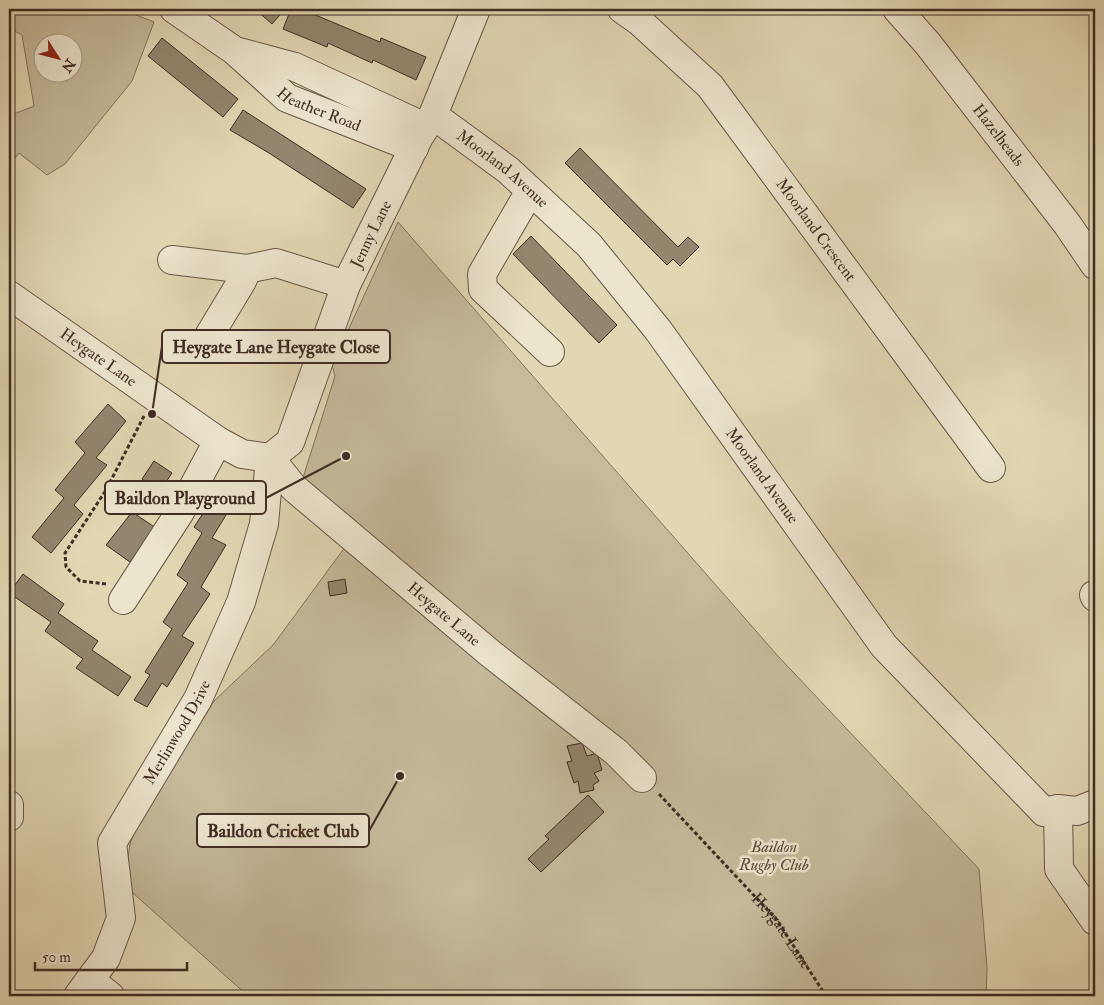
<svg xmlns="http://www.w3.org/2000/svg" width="1104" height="1005" font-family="'IM FELL Double Pica',serif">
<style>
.green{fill:#c6ba9b;stroke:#837360;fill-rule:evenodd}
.building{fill:#94856e;stroke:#402c24}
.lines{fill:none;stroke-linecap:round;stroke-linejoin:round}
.minor-casing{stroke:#685748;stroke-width:30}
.path{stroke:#402c24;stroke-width:3;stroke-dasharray:4 2.5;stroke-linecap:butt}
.minor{stroke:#ece5ce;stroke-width:28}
.labels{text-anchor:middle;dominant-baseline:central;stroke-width:5;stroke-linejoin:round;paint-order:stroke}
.street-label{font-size:16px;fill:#402c24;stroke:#ece5ce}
.park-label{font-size:16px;font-style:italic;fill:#5b483c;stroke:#ece5ce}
.leader{fill:none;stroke:#402c24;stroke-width:2}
.callout-dot{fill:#402c24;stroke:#ece5ce;stroke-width:2}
.callout{fill:#ece5ce;stroke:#402c24;stroke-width:2}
.callout-label{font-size:18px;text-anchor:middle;font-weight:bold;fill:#402c24}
</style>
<rect width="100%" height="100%" fill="#e2d7b3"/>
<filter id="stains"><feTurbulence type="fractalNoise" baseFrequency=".004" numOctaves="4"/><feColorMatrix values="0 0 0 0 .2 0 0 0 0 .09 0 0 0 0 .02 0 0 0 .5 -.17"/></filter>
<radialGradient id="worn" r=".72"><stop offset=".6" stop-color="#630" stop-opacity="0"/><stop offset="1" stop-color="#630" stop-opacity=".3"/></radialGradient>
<path class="green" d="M9 9H121L154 22 132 81 65 164 47 175 19 153 9 166V116L34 106 22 35 9 28ZM42 42H72V72H42Z
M398 222 777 655 979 869 987 968 986 996H248L124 885 130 844 135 830 214 701 273 645 351 539 613 761 651 790V777L302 481 335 376 332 365Z"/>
<path class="building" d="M255 9H285L272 24Z
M291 9H301L380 42 381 38 426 57 416 80 373 60 372 63 328 43 327 47 283 29Z
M162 38 238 99 223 117 148 56Z
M243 110 366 189 353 208 269 153 230 130Z
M580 148 678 247 688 237 699 247 680 266 673 259 667 265 565 163Z
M531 236 617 325 599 343 513 254Z
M108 404 126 421 96 458 107 465 74 505 83 514 51 553 32 537 64 498 55 490 85 453 75 442Z
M154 461 172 473 160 491 142 479Z
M221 486 237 497 212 538 226 545 201 587 210 594 182 636 194 643 167 687 162 683 147 707 134 700 150 675 145 672 172 629 163 622 188 583 177 575 202 533 194 527Z
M132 512 156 528 130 562 106 545Z
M23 574 64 604 58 613 98 641 92 650 131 677 118 696 76 668 83 659 45 631 51 622 9 593Z
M345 579 347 593 330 596 328 582Z
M582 743 587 756 597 753 602 770 594 773 599 781 593 785 594 790 580 793 578 781 574 783 567 762 572 761 567 746Z
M588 795 604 812 541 872 528 859 549 839 545 836Z"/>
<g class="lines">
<defs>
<g id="minor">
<path id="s2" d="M174 9 235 51 287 98 414 148"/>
<path id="s3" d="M622 9 639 21 710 86 991 468"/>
<path id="s4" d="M897 9 928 44 1067 224 1095 265"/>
<path d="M239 52 295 67 425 127"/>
<path id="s5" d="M433 115 508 170 589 245 658 330 884 646 1044 812 1058 809 1077 811 1095 804"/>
<path d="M530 191 482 274 483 289 550 352"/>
<path d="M172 260 247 269 276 263 346 285"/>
<path id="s6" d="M9 295 218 441 242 454 270 458 294 488 491 654 616 752 642 778"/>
<path d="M201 349 242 281 247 269"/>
<path id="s7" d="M270 458 290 442 346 285 419 137 433 115 476 9"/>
<path d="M1094 595 1095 597"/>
<path d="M123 600 180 512 218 441"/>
<path d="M9 805V817"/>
<path d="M1058 809 1059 869 1095 921"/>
<path d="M90 980 110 996"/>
<path id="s8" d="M78 996 106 958 121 918 112 843 198 699 241 602 264 524 270 458"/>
</g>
</defs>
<use href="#minor" class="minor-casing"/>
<g class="path">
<path d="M106 584 80 581 66 567 65 553 106 490 144 416"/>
<path id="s1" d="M659 794 776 919 826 996"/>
</g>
<use href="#minor" class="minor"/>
</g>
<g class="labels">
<g class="street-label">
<text stroke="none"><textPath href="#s2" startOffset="178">Heather Road</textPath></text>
<text stroke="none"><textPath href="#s4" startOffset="162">Hazelheads</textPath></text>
<text stroke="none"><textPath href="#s5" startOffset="88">Moorland Avenue</textPath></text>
<text stroke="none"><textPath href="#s3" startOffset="296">Moorland Crescent</textPath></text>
<text stroke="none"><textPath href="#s7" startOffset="249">Jenny Lane</textPath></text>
<text stroke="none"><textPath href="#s6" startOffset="109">Heygate Lane</textPath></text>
<text stroke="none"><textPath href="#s5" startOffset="492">Moorland Avenue</textPath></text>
<text stroke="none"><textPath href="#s6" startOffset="545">Heygate Lane</textPath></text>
<text stroke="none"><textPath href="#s8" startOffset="294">Merlinwood Drive</textPath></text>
<text stroke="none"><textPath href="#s1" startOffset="184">Heygate Lane</textPath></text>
</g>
<g class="park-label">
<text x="774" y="847">Baildon<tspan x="774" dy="18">Rugby Club</tspan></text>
</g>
</g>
<path class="leader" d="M152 414L162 346M346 456L266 498M400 776L369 831"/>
<g class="callout-dot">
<circle cx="152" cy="414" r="5"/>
<circle cx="346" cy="456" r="5"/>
<circle cx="400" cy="776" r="5"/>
</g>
<g class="callout">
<rect x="162" y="330" width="228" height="33" rx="5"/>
<rect x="105" y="481" width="161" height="33" rx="5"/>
<rect x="197" y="814" width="172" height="33" rx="5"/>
</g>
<g class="callout-label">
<text x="276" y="353">Heygate Lane Heygate Close</text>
<text x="185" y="504">Baildon Playground</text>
<text x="283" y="837">Baildon Cricket Club</text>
</g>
<rect width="1104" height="1005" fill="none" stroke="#e2d7b3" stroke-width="30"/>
<rect x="10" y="10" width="1084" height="985" fill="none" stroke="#402c24" stroke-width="2.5"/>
<rect x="15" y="15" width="1074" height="975" fill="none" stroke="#402c24"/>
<g transform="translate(58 58) rotate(126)"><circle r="24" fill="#ece5ce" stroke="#a79b8a"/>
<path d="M0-4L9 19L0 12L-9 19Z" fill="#8f2418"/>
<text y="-8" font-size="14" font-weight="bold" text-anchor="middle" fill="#402c24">N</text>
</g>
<path d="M35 962v8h152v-8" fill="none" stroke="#402c24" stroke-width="2.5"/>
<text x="42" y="962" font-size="15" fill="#402c24" stroke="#ece5ce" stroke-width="4" paint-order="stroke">50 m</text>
<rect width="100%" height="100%" filter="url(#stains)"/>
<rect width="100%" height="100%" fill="url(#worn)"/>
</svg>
